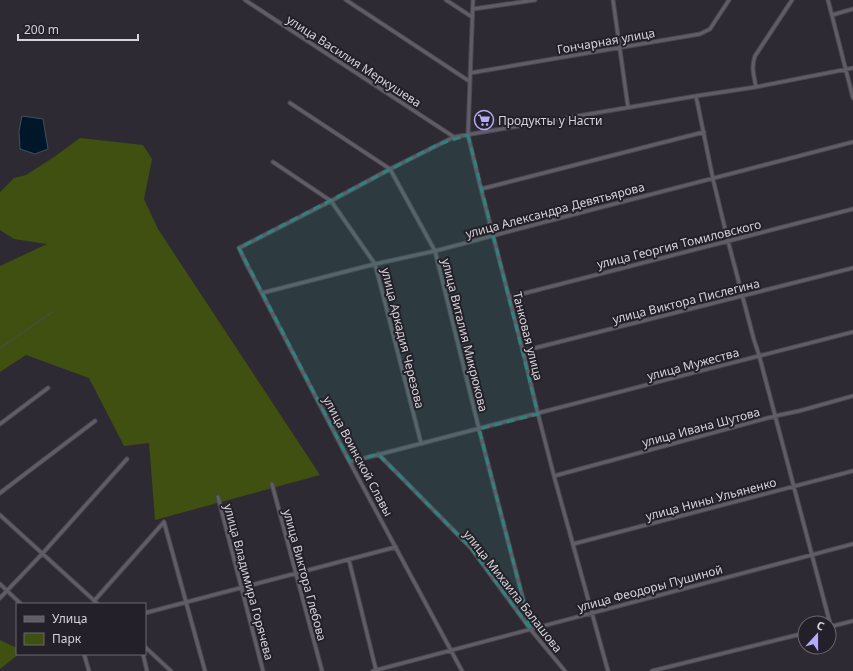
<svg xmlns="http://www.w3.org/2000/svg" width="853" height="671" font-family="'Noto Sans',sans-serif">
<style>
.green{fill:#3f5010}
.water{fill:#00172a;stroke:#404f5e}
.lines{fill:none;stroke-linecap:round;stroke-linejoin:round}
.stream{stroke:#404f5e;stroke-width:1}
.minor-casing{stroke:#4b484f;stroke-width:5}
.minor{stroke:#615d68;stroke-width:3}
.marked{fill:#2d847e;fill-opacity:0.2;stroke:#2d847e;stroke-width:3;stroke-dasharray:8 5;stroke-linejoin:round}
.labels{text-anchor:middle;dominant-baseline:central;stroke-width:4;stroke-linejoin:round;paint-order:stroke}
.street-label{font-size:12px;fill:#d5d2d9;stroke:#232029}
.poi-label{font-size:12px;fill:#d5d2d9;stroke:#232029;text-anchor:start}
</style>
<rect width="100%" height="100%" fill="#2d2a33"/>
<path class="green" d="M80 138 143 145 152 159 144 199 158 229 320 475 155 520 149 443 124 446 89 378 26 355 0 372V266L47 244 14 239 0 230V192L14 178 26 175 54 157Z
M0 640 17 648V654H19L0 669Z"/>
<path class="water" d="M22 116 43 119 48 149 35 154 20 149 19 131Z"/>
<g class="lines">
<path class="stream" d="M0 348 54 311"/>
<defs>
<path id="minor" d="M245 0 454 137 696 96 756 87 853 68
M346 0 469 81
M446 0 472 17
M473 0 468 135 481 189 523 351 538 414 554 476 608 671
M613 0 628 107
M828 0 853 98
M473 9 535 0
M832 15 853 9
M470 73 700 34 710 29 729 0
M756 87C754 76 751 67 755 56L792 0
M696 96 713 179 728 241 754 340 759 355 831 627
M290 103 390 169 435 251 479 429 531 630
M454 137 390 169 331 201 239 248 246 263 346 455 462 671
M273 162 331 201 375 264 421 443
M481 189 704 132
M262 293 375 264 435 251 583 212 853 142
M510 297 853 209
M523 351 853 268
M0 424 48 388
M378 454 399 475 471 548 531 630 565 671
M350 462C518 419 685 374 853 332
M554 476 775 416 799 411 853 396
M272 484 322 671
M0 493 95 421
M218 497 263 671
M0 515 98 604
M164 522 205 671
M573 544 853 471
M349 560 376 670
M0 584 21 604
M0 598 42 554 127 459
M94 601 164 522
M145 613 396 547
M829 627 853 621
M145 647 171 671
M84 654 89 671
M143 654 147 671
M373 671 853 544
M652 671 805 633"/>
</defs>
<use href="#minor" class="minor-casing"/>
<use href="#minor" class="minor"/>
</g>
<path class="marked" d="M468 135 538 414 479 429 531 630 471 548 378 454 350 462 239 248 439 144Z"/>
<defs>
<symbol id="supermarket-ring" viewBox="-11 -11 22 22"><circle r="9.5" fill="#232029" stroke="#b4acf9" stroke-width="1.5"/><path d="M-6-5.5h2.5l.6 2H6L4.5 2H-2.5L-4.4-4H-6ZM-1.5 3.2a1.3 1.3 0 1 0 .1 0ZM3 3.2a1.3 1.3 0 1 0 .1 0Z" fill="#b4acf9"/></symbol>
</defs>
<g fill-rule="evenodd">
<use href="#supermarket-ring" x="473" y="109" width="22" height="22"/>
</g>
<g class="labels">
<g class="street-label">
<text transform="translate(606 41) rotate(-10)">Гончарная улица</text>
<text transform="translate(354 61) rotate(33)">улица Василия Меркушева</text>
<text transform="translate(555 210) rotate(-15)">улица Александра Девятьярова</text>
<text transform="translate(679 244) rotate(-14)">улица Георгия Томиловского</text>
<text transform="translate(686 301) rotate(-14)">улица Виктора Пислегина</text>
<text transform="translate(465 335) rotate(76)">улица Виталия Микрюкова</text>
<text transform="translate(528 336) rotate(76)">Танковая улица</text>
<text transform="translate(403 338) rotate(76)">улица Аркадия Черезова</text>
<text transform="translate(693 364) rotate(-15)">улица Мужества</text>
<text transform="translate(701 427) rotate(-15)">улица Ивана Шутова</text>
<text transform="translate(358 456) rotate(62)">улица Воинской Славы</text>
<text transform="translate(711 499) rotate(-15)">улица Нины Ульяненко</text>
<text transform="translate(305 575) rotate(75)">улица Виктора Глебова</text>
<text transform="translate(249 582) rotate(75)">улица Владимира Горячева</text>
<text transform="translate(650 588) rotate(-15)">улица Феодоры Пушиной</text>
<text transform="translate(513 591) rotate(52)">улица Михаила Балашова</text>
</g>
<g class="poi-label">
<text x="498" y="120">Продукты у Насти</text>
</g>
</g>
<rect x="16" y="603" width="130" height="52" fill="#232029" stroke="#6a676f"/>
<rect x="24" y="616" width="20" height="6" fill="#615d68" stroke="#6a676f"/>
<text x="52" y="623" font-size="12" fill="#d5d2d9">Улица</text>
<rect x="24" y="633" width="20" height="12" fill="#3f5010" stroke="#6a676f"/>
<text x="52" y="643" font-size="12" fill="#d5d2d9">Парк</text>
<g transform="translate(817 635) rotate(21)"><circle r="19" fill="#232029" stroke="#6a676f"/>
<path d="M0-3L7 15L0 10L-7 15Z" fill="#b4acf9"/>
<text y="-6" font-size="11" font-weight="bold" text-anchor="middle" fill="#d5d2d9">С</text>
</g>
<path d="M18 34v6h120v-6" fill="none" stroke="#d5d2d9" stroke-width="2"/>
<text x="24" y="34" font-size="12" fill="#d5d2d9" stroke="#232029" stroke-width="3" paint-order="stroke">200 m</text>
</svg>
